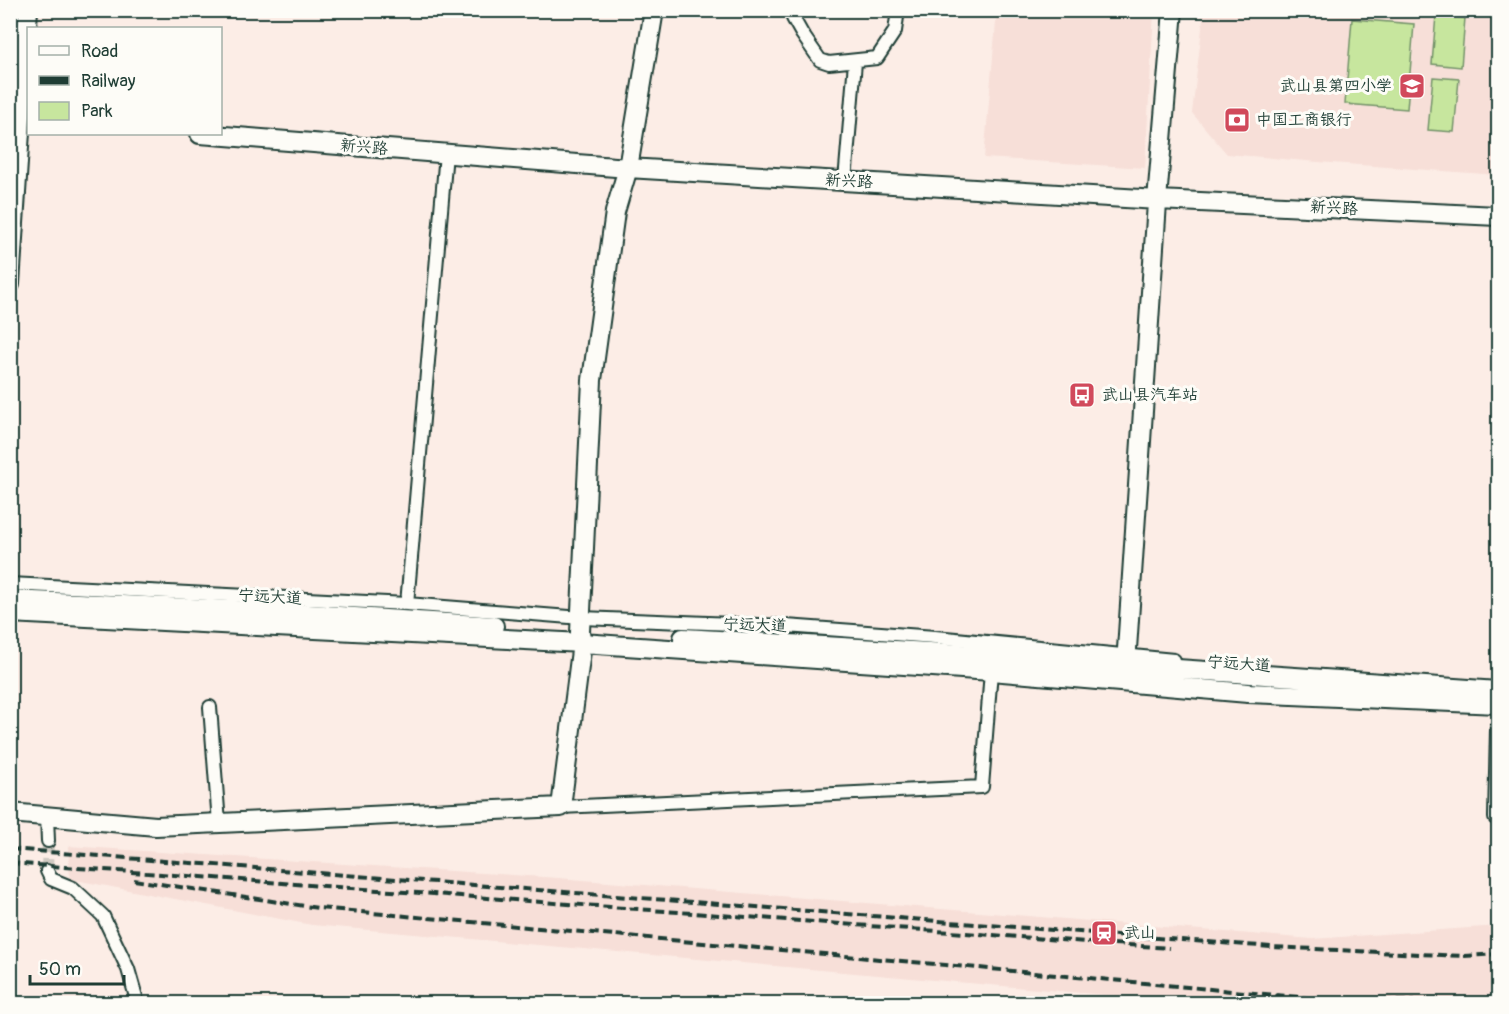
<svg xmlns="http://www.w3.org/2000/svg" width="1509" height="1014" font-family="Pangolin,'LXGW WenKai TC',sans-serif">
<style>
.built{fill:#f7dfd8}
.green{fill:#c7e69e;stroke:#739269;stroke-width:1.5}
.lines{fill:none;stroke-linecap:round;stroke-linejoin:round}
.street-tunnel{stroke:#d0cac2;stroke-width:12;stroke-dasharray:12 6;stroke-linecap:butt}
.street-casing{stroke:#1f3d34;stroke-width:16}
.secondary-casing{stroke:#1f3d34;stroke-width:22}
.street{stroke:#fdfcf7;stroke-width:12}
.secondary{stroke:#fdfcf7;stroke-width:18}
.rail{stroke:#1f3d34;stroke-width:4;stroke-dasharray:9 4.5;stroke-linecap:butt}
.labels{text-anchor:middle;dominant-baseline:central;stroke-width:6;stroke-linejoin:round;paint-order:stroke}
.poi-label{font-size:16px;fill:#1f3d34;stroke:#fdfcf7;text-anchor:start}
.street-label{font-size:16px;fill:#1f3d34;stroke:#fdfcf7}
</style>
<rect width="100%" height="100%" fill="#fcede6"/>
<filter id="ink" filterUnits="userSpaceOnUse"><feTurbulence type="fractalNoise" baseFrequency=".0167" numOctaves="2"/><feDisplacementMap in="SourceGraphic" scale="12" xChannelSelector="R" yChannelSelector="G"/><feConvolveMatrix kernelMatrix="1 2 1 2 8 2 1 2 1" color-interpolation-filters="sRGB"/></filter>
<g filter="url(#ink)">
<path class="built" d="M997 11H1154L1145 168 984 158Z
M1204 11H1498V175L1318 162 1227 154 1192 113Z
M68 846 558 878 1312 939 1498 926V1003H1195L312 925 70 879Z"/>
<path class="green" d="M1436 15 1465 18 1461 67 1432 64Z
M1352 19 1414 24 1407 109 1345 104Z
M1433 77 1459 79 1454 132 1428 130Z"/>
<g class="lines">
<path class="street-tunnel" d="M47 871 48 841"/>
<defs>
<path id="street" d="M793 10V18L802 34 820 60 829 63 877 58 895 31 898 10
M845 181 855 62
M10 584 407 604 582 618 786 626 935 637 1174 660
M407 604 446 153
M210 707 219 823
M1497 728 1495 818H1498
M561 807 982 787 991 671
M47 816 48 841
M47 871 51 879 73 888 103 916 128 969 138 1004"/>
<path id="secondary" d="M200 134 628 168 1158 200 1498 216
M10 284 28 10
M10 600 277 612 494 626
M10 613 582 643 991 671 1248 693 1498 704
M683 638 946 653 1498 691
M1125 679 1158 188 1173 10
M10 813 156 826 561 807 582 643 580 632 592 380 615 212 628 168 654 10"/>
</defs>
<use href="#street" class="street-casing"/>
<use href="#secondary" class="secondary-casing"/>
<use href="#street" class="street"/>
<use href="#secondary" class="secondary"/>
<path class="rail" d="M10 849 1272 947 1463 956 1498 954
M10 863 1169 948
M134 880 318 908 1320 999 1439 1002 1498 999"/>
</g>
</g>
<defs>
<symbol id="school-square" viewBox="-11 -11 22 22"><rect x="-9" y="-9" width="18" height="18" rx="4" fill="#d1495b" stroke="#fdfcf7"/><path d="M0-5L7-2L0 1L-7-2ZM-4 1L0 2.5L4 1V4Q0 6-4 4Z" fill="#fff"/></symbol>
<symbol id="bank-square" viewBox="-11 -11 22 22"><rect x="-9" y="-9" width="18" height="18" rx="4" fill="#d1495b" stroke="#fdfcf7"/><path d="M-6-4H6V4H-6ZM0-2.3a2.3 2.3 0 1 0 0 4.6a2.3 2.3 0 1 0 0-4.6Z" fill="#fff"/></symbol>
<symbol id="bus-square" viewBox="-11 -11 22 22"><rect x="-9" y="-9" width="18" height="18" rx="4" fill="#d1495b" stroke="#fdfcf7"/><path d="M-5-6H5V4H4V6H2V4H-2V6H-4V4H-5ZM-3.5-4V0h7V-4ZM-3.5 1.2v1.5H-2V1.2ZM2 1.2v1.5H3.5V1.2Z" fill="#fff"/></symbol>
<symbol id="station-square" viewBox="-11 -11 22 22"><rect x="-9" y="-9" width="18" height="18" rx="4" fill="#d1495b" stroke="#fdfcf7"/><path d="M-3-6H3Q5-6 5-4V2Q5 4 3 4L4.5 6H3L1.5 4h-3L-3 6H-4.5L-3 4Q-5 4-5 2V-4Q-5-6-3-6ZM-3.5-4v3h7v-3ZM-3.5 1v1.5H-2V1ZM2 1v1.5H3.5V1Z" fill="#fff"/></symbol>
</defs>
<g fill-rule="evenodd">
<use href="#school-square" x="1397" y="71" width="30" height="30"/>
<use href="#bank-square" x="1222" y="105" width="30" height="30"/>
<use href="#bus-square" x="1067" y="380" width="30" height="30"/>
<use href="#station-square" x="1089" y="918" width="30" height="30"/>
</g>
<g class="labels">
<g class="poi-label">
<text x="1392" y="86" text-anchor="end">武山县第四小学</text>
<text x="1256" y="120">中国工商银行</text>
<text x="1102" y="395">武山县汽车站</text>
<text x="1124" y="933">武山</text>
</g>
<g class="street-label">
<text transform="translate(364 147) rotate(5)">新兴路</text>
<text transform="translate(849 181) rotate(3)">新兴路</text>
<text transform="translate(1334 208) rotate(3)">新兴路</text>
<text transform="translate(270 597) rotate(3)">宁远大道</text>
<text transform="translate(755 625) rotate(2)">宁远大道</text>
<text transform="translate(1239 664) rotate(4)">宁远大道</text>
</g>
</g>
<rect width="1509" height="1014" fill="none" stroke="#fdfcf7" stroke-width="36"/>
<rect x="18" y="18" width="1473" height="978" fill="none" stroke="#1f3d34" stroke-width="2" filter="url(#ink)"/>
<rect x="27" y="27" width="195" height="108" fill="#fdfcf7" stroke="#a4b0a9" stroke-width="1.5"/>
<rect x="39" y="46" width="30" height="9" fill="#fdfcf7" stroke="#a4b0a9" stroke-width="1.5"/>
<text x="81" y="57" font-size="18" fill="#1f3d34">Road</text>
<rect x="39" y="76" width="30" height="9" fill="#1f3d34" stroke="#a4b0a9" stroke-width="1.5"/>
<text x="81" y="87" font-size="18" fill="#1f3d34">Railway</text>
<rect x="39" y="102" width="30" height="18" fill="#c7e69e" stroke="#a4b0a9" stroke-width="1.5"/>
<text x="81" y="117" font-size="18" fill="#1f3d34">Park</text>
<path d="M30 975v9h94v-9" fill="none" stroke="#1f3d34" stroke-width="3"/>
<text x="39" y="975" font-size="18" fill="#1f3d34" stroke="#fdfcf7" stroke-width="4.5" paint-order="stroke">50 m</text>
</svg>
